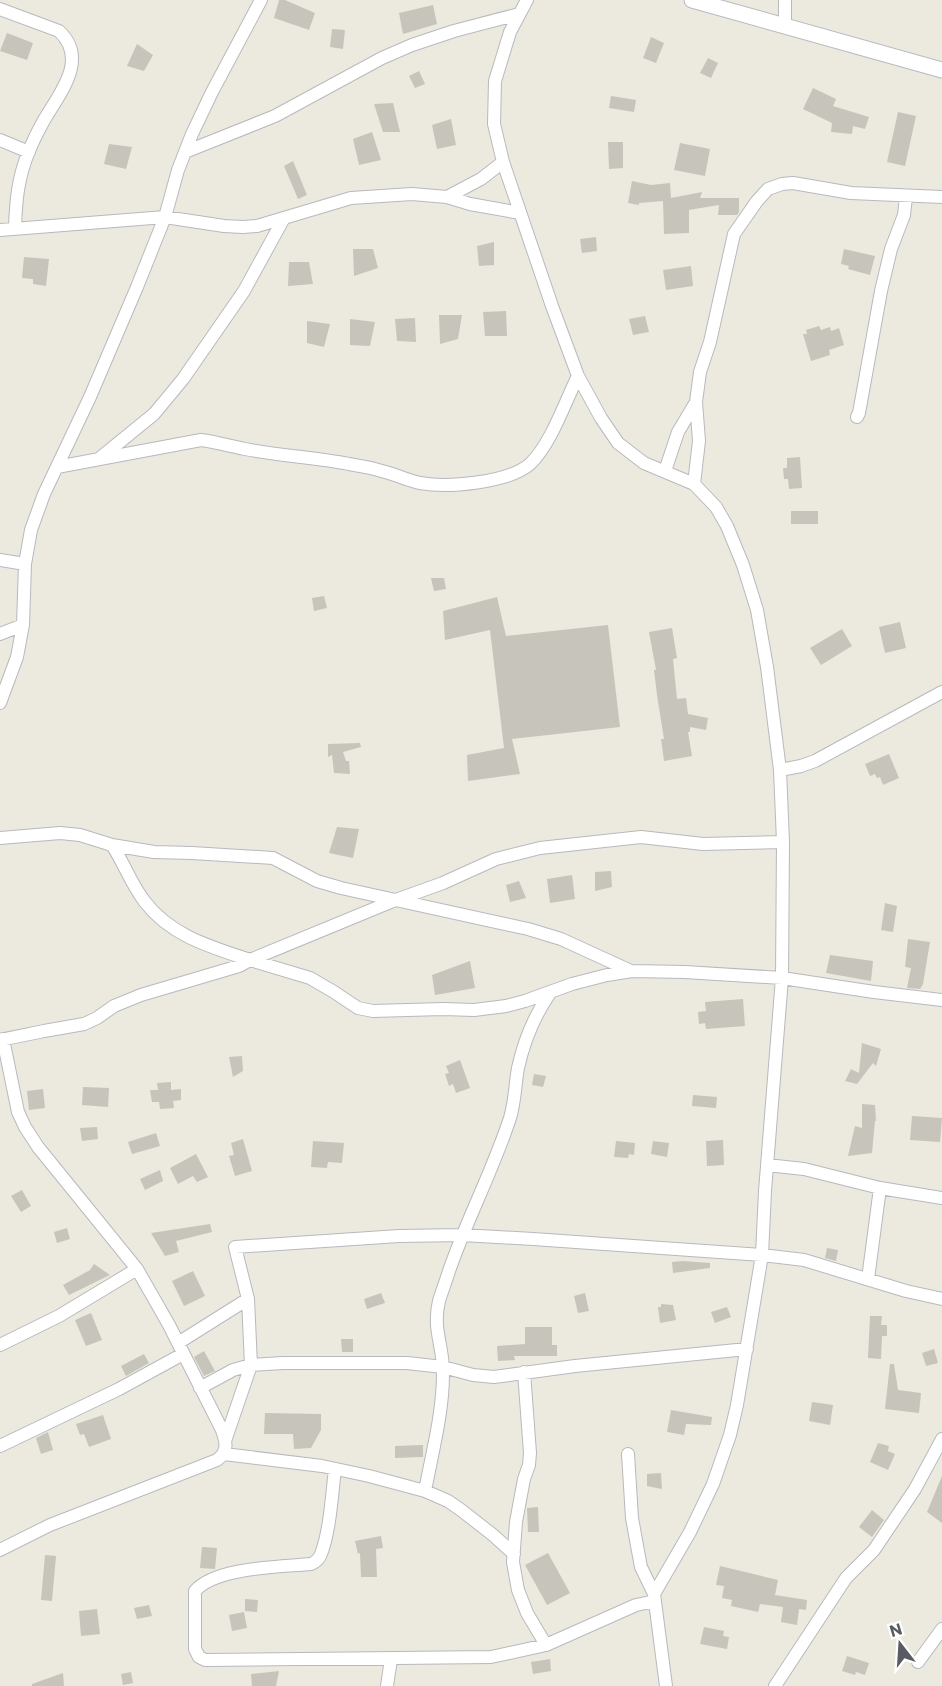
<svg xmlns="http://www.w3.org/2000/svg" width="942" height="1686" font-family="Commissioner,sans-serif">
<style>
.building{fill:#c7c4bc}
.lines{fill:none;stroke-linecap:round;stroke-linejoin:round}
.minor-casing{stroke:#b7b9bf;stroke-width:14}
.tertiary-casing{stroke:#b7b9bf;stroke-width:17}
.minor{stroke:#fff;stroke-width:12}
.tertiary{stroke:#fff;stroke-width:15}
</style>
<rect width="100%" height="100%" fill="#eceade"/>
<path class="building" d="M279 0H285L315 13 309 30 274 18Z
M433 5 437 24 403 34 399 13Z
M332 29 345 30 343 49 330 47Z
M7 33 33 43 27 60 0 51Z
M651 37 664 43 656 63 643 58Z
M137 44 153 55 144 71 127 66Z
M708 58 718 63 711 78 700 73Z
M419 71 425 84 415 88 409 76Z
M813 88 836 99 833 106 869 117 865 129 853 126 852 134 831 132 832 123 803 109Z
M611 96 636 100 634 112 609 108Z
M393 103 400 132H383L374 104Z
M898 112 916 116 905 166 887 162Z
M451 119 456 145 437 149 432 125Z
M372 132 381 160 359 165 353 139Z
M608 142H623V168L609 169Z
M680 143 710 149 705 176 674 170Z
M109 144 132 147 126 169 104 164Z
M293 161 307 195 298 199 284 166Z
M632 181 651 185 670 183 671 198 702 192 700 198H739V212L737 215H718L719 205 689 210V233L664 234 663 201 639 203V205L628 203Z
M596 237 597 251 582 253 580 239Z
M494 242V265L479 266 477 246Z
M353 249H373L378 268 354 276Z
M844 249 875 256 870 275 848 269 849 266 841 264Z
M24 257 49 259 46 286 33 284V279L22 278Z
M289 262H309L313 284 288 286Z
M691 266 693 286 666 290 663 270Z
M506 311 507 336H485L483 312Z
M439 315H462L458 339 440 344Z
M645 316 649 332 633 335 629 319Z
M415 318 416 342 397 341 395 319Z
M350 319 375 322 370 346 350 345Z
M307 321 330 324 324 347 307 343Z
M819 326 821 330 830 327 831 331 839 328 844 345 829 350 830 355 811 361 803 334H807L806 330Z
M800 457 802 488 789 489 788 479H784L783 468H787V458Z
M791 511H818V524H791Z
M431 578H444L446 589 434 591Z
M324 596 327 608 314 611 312 598Z
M497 597 506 636 608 625 620 727 512 739 520 774 468 781 467 755 504 748 490 630 445 640 443 611Z
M900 622 906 648 885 653 879 627Z
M672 628 677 658 673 659 677 699 686 698 688 714 708 718 706 730 690 727V732H688L692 756 664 761 661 739H664L657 695 654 670H656L649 632Z
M842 629 852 646 821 665 810 648Z
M360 743 361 747 343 752 346 761H349L350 774 334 773 332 755 328 757V744Z
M889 754 899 778 883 785 880 777 877 778 875 774 870 776 865 764Z
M337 827 359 829 353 858 329 853Z
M611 871 612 887 595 891V872Z
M572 875 575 899 550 903 547 879Z
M519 881 526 898 510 902 506 885Z
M885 903 897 906 893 932 881 930Z
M908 939 930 942 923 984 920 989 907 988 911 968 905 967Z
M830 955 873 961 871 981 826 973Z
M470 961 475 988 435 995 432 975Z
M743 999 745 1026 706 1029 705 1023 699 1024 698 1012 706 1011 705 1002Z
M862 1043 881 1049 876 1066 873 1063 857 1084 845 1081 851 1069 859 1073Z
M242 1056 243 1071 233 1077 229 1057Z
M460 1060 470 1088 456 1093 453 1084 449 1086 445 1074 449 1073 446 1066Z
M534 1074 546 1076 543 1087 532 1085Z
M171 1082V1090L181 1089V1100L173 1101 174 1108 160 1109 159 1102H152L150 1090H158L157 1083Z
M83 1087 109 1088 108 1107 82 1105Z
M43 1089 45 1108 29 1110 27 1091Z
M693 1095 717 1097 716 1108 692 1106Z
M862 1104 875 1105 876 1121H875L872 1153 848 1156 855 1126 862 1128Z
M912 1116 942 1118 940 1142 910 1140Z
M97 1127 98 1139 82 1141 80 1128Z
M156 1133 160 1146 132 1154 128 1142Z
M243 1139 252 1171 235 1176 229 1156 234 1155 231 1143Z
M723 1140 724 1165 707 1166 706 1141Z
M313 1141 344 1143 342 1163 328 1162 327 1168 311 1167Z
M616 1141 635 1143 634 1155 629 1154 628 1158 614 1157Z
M653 1141 669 1143 667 1157 651 1154Z
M196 1154 208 1177 197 1182 193 1176 178 1184 170 1168Z
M160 1170 163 1181 145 1190 140 1179Z
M22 1190 31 1206 21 1212 11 1196Z
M210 1224 212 1232 176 1241 179 1252 165 1256 151 1233Z
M67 1228 70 1239 57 1243 54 1232Z
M827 1248 838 1250 836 1261 825 1258Z
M683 1261 710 1263V1268L673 1273 672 1262Z
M94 1264 110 1275 69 1295 63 1285 90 1270Z
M193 1271 205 1296 184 1306 172 1281Z
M381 1293 385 1303 367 1309 364 1299Z
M585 1293 589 1311 578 1313 574 1296Z
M661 1304 673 1305 676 1320 660 1323 658 1307H661Z
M727 1307 731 1317 715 1323 711 1312Z
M91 1313 102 1340 86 1346 75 1320Z
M870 1316H882L881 1325H887V1336H882L881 1359 868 1358Z
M525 1327H552V1345H557V1356H514L515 1360 498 1361 497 1346 525 1344Z
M341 1339H353V1352H342Z
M934 1349 938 1363 926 1366 922 1353Z
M204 1351 215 1371 204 1376 194 1357Z
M144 1354 149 1363 126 1376 121 1366Z
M890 1364H894L898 1390 921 1393 919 1413 885 1409Z
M812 1402 833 1405 830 1425 809 1421Z
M671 1410 712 1417 711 1425 686 1424 684 1435 667 1432Z
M265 1413 321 1414V1430L311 1448 294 1449 293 1434H264Z
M103 1415 111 1439 89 1447 84 1434 80 1435 76 1424Z
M48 1432 53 1450 41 1454 36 1438Z
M878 1443 889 1446 888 1451 895 1454 888 1470 870 1462Z
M423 1445V1457L395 1458V1446Z
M661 1473 662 1489 647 1486V1474Z
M942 1476V1523L927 1512Z
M538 1507 539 1532H528L527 1508Z
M872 1510 884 1520 872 1537 859 1527Z
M381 1536 383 1548 376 1549 377 1577H361L360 1553 358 1554 355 1541Z
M202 1547 217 1548 215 1569 200 1568Z
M548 1553 570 1593 547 1605 525 1565Z
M45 1555 56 1556 52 1601 41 1600Z
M720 1566 778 1580 775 1595 807 1600 806 1610 799 1609 797 1625 781 1622 783 1607 760 1604 758 1612 731 1606 732 1600 722 1598 724 1586 716 1585Z
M245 1599 258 1600 257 1612 245 1611Z
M149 1605 152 1616 137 1619 134 1608Z
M97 1609 100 1634 81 1636 79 1611Z
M244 1612 247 1628 232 1631 229 1615Z
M704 1627 724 1631 723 1636 729 1637 727 1649 700 1644Z
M847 1656 869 1663 865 1675 856 1672 855 1675 842 1671Z
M550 1659 551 1671 533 1674 531 1662Z
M279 1671 276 1686H252L251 1674Z
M131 1672 133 1683 123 1685 121 1674Z
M63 1673 64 1686H32V1684Z"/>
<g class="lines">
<defs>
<path id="minor" d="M527 0 510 32 495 81 494 124 503 162 552 306 578 376 601 418 618 443 644 463 694 484 716 507 727 526 743 565 757 610 767 667 780 770 783 842 782 978 765 1191 762 1255 737 1405 730 1435 713 1484 690 1532 654 1594 666 1686
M785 0V27
M0 9 59 31C90 60 58 95 43 122 38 131 33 141 29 151 18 177 16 200 15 227
M0 140 29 152
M185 152 275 116 382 58 412 45 454 31 519 14
M447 197 481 179 503 162
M0 230 165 217 224 226 243 227 257 226 351 198 412 194 447 197 470 204 520 213
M857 417 859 413 881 291 891 249 904 215 906 197
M100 458 154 414 183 379 244 291 284 218
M57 467 201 440C216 442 230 446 245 449 280 456 315 457 349 464 363 466 376 469 389 473 399 476 409 481 420 483 447 488 508 483 530 464 551 444 565 402 578 376
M665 471 678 432 696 402 700 372 710 342 734 234 757 201 768 189 782 184 793 183 851 193 942 197
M694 484 699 441 696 402
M0 560 25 564
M0 634 23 625
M0 703 17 657 23 625 25 564 31 530 44 494 90 397 137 287 165 217 178 170 192 134 212 92 261 0
M780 770 801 766 815 761 942 692
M0 838 60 833 80 835 112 845 154 852 192 853 273 858 317 881 341 888 528 929 561 939 631 971
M112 845C124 863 131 884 145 902 171 936 211 947 250 960L393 901 443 883 496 859 540 848 641 837 703 844 783 842
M0 1040 44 1031 84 1024 97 1018 114 1006 141 995 239 966 250 960 310 978 334 992 358 1008 373 1011 443 1009 474 1010 506 1006 525 1001 572 984 607 975 632 971 685 972 782 978 874 992 942 1000
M767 1165 804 1169 880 1188 942 1198
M868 1279 880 1188
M178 1343 248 1299
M0 1345 59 1316 137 1269
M524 1372 530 1453 529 1465 524 1479 516 1522 513 1562 518 1590 527 1613 546 1645
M200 1388 233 1370 251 1365 283 1363H407L443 1367 473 1375 494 1377 575 1366 747 1349
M225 1441 251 1365 248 1299 235 1247 399 1236 462 1235 533 1239 762 1255 804 1260 906 1291 942 1299
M0 1446 119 1389 183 1354
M224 1454 322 1466 369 1476 425 1491 448 1501 461 1510 493 1535 514 1554
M628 1454 632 1518 638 1551 641 1567 654 1594
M335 1469C332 1494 330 1531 321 1554 319 1559 316 1562 311 1564 281 1567 215 1567 195 1591V1649L199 1657 205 1660 491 1657 546 1645 636 1605 655 1601
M425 1491C432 1453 443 1413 443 1374 444 1347 432 1330 439 1301 442 1291 446 1281 449 1271 467 1219 493 1170 510 1118 515 1102 515 1085 518 1068 524 1041 534 1016 550 993
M0 1550 50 1525 217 1460C229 1451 226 1442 222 1430L169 1325 137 1269 38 1147 25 1127 18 1112 3 1039
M918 1662 942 1629
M387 1686 391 1659
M775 1686 846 1578 874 1550 915 1489 942 1439"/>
<path id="tertiary" d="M692 0 942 70"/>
</defs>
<use href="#minor" class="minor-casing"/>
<use href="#tertiary" class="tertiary-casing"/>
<use href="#minor" class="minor"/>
<use href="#tertiary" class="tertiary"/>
</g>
<g transform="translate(900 1644) rotate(343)" stroke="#ffffff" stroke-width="4.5" paint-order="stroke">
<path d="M0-4.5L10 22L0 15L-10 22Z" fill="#585b61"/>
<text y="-9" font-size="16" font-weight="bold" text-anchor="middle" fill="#585b61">N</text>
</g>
</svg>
